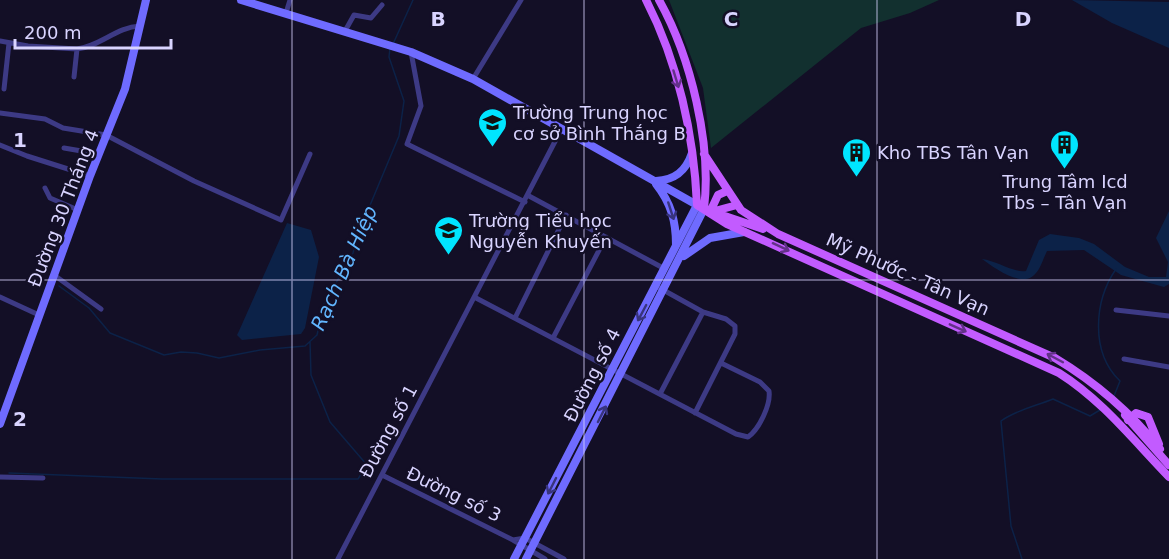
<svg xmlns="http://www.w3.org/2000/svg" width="1169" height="559" font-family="'DejaVu Sans',sans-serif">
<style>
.green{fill:#12302f}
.water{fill:#0c2248}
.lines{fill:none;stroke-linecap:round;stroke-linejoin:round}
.stream{stroke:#0c2248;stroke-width:1.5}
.street{stroke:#3d3a85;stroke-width:5}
.secondary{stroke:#6f6bff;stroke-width:8}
.primary{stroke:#c25bff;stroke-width:8}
.oneway{stroke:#623188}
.oneway2{stroke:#38347d}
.grid{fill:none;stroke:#d9d4ff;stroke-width:1.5;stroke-opacity:0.55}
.labels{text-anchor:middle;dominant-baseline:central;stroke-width:5;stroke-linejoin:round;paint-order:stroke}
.poi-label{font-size:18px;fill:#d9d4ff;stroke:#130f26;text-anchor:start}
.street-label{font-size:18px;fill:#d9d4ff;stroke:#130f26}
.water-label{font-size:20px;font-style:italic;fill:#62b6ff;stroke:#130f26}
.grid-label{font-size:20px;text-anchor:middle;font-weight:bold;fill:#d9d4ff;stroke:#130f26;stroke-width:5;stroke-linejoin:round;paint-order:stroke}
</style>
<rect width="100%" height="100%" fill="#130f26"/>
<path class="green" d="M669 0H939L910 13 861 28 711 148 703 88Z"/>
<path class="water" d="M1072 0 1169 2V48L1112 23Z
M1169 211V284L1164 287 1121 275 1084 250 1047 251C1043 259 1040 271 1033 276 1020 287 993 267 982 259 997 261 1014 273 1026 271L1039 240 1050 234 1079 238 1094 244 1125 267 1149 277H1166L1168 262 1156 238Z
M287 223 311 230 319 257 305 328 301 334 242 340 237 335 239 331Z"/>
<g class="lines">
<path class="stream" d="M393 44 413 0
M59 286 89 308 110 333 164 355 181 352 197 353 219 358 260 350 305 346 317 335 324 304 353 253 358 234 399 136 404 101 389 57 390 48
M1114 396 1120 381C1090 352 1094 301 1116 269
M9 473 162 479H358L367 465 330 422 311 375 310 342
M1022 559 1011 526 1001 421C1016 410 1036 406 1053 399L1090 416 1100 410"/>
<path class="street" d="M286 13 290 0
M345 31 354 15 371 18 382 5
M0 41 28 46 77 49 74 77
M77 49C101 46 116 27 140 26
M411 52 421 106 407 144 525 202
M473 79 521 0
M4 89 9 43
M0 113 45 119 63 128 106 135 194 181 281 220 310 154
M0 145 27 156 90 176
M64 148 99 154
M45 188 50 198 78 210
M529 196 665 269
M54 275 101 309
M656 286 703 312 726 319 735 326V334L695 413
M0 297 39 315
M476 298 736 434 748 437C759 429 771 405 769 391L760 382 721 363
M1116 310 1169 316
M515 318 566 215
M553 338 606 237
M1124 359 1169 367
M660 394 703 312
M382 475 513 540 545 559
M0 477 43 478
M513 540 525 538 564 559
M338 559 562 128"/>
<path class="secondary" d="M241 0 411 52 473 79 697 205 514 559
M656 181C675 180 686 171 692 153
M656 184C671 203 676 221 676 245
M684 256 710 238 744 232
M0 424 90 176 125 89 146 0
M526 559 704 209"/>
<path class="primary" d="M646 0C678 62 694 135 697 205L727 224 1059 373C1102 400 1134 441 1169 477
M659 0C691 57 712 145 704 209
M704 154 741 210 778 234 1055 358C1095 382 1131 413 1160 449
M710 212 718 195 727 191
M711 212 737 205
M716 213 763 229
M1125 415 1169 465
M1128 420 1136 413 1148 417 1159 444"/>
</g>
<defs><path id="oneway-shaft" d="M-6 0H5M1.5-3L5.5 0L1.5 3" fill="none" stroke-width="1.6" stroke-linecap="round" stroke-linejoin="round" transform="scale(1.5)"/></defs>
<g class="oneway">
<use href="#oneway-shaft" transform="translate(676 79) rotate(73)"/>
<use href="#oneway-shaft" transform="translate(781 247) rotate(25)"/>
<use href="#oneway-shaft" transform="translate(958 328) rotate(24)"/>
<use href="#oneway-shaft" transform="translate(1055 358) rotate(-152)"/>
</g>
<g class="oneway2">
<use href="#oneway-shaft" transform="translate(671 211) rotate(72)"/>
<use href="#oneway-shaft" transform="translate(642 313) rotate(118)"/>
<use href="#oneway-shaft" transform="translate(602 414) rotate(-63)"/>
<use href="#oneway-shaft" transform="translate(552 486) rotate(117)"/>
</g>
<path class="grid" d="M292 0V559M584 0V559M877 0V559M0 280H1169"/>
<defs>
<symbol id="school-pin" viewBox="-11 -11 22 30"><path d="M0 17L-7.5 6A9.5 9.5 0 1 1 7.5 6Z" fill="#00e5ff" stroke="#130f26"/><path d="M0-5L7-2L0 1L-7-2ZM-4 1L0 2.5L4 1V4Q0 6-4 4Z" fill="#111"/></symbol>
<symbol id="building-pin" viewBox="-11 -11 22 30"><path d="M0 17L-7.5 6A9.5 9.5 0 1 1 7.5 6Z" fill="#00e5ff" stroke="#130f26"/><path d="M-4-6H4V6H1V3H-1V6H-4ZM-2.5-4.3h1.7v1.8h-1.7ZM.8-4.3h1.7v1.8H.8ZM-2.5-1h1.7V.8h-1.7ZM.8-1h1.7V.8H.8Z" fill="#111"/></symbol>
</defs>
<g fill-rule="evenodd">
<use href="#school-pin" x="476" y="106" width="33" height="45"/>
<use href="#building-pin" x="1048" y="128" width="33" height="45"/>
<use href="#building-pin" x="840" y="136" width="33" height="45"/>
<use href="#school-pin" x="432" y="214" width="33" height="45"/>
</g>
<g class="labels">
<g class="poi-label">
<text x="513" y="112">Trường Trung học<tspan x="513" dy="21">cơ sở Bình Thắng B</tspan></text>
<text x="877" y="152">Kho TBS Tân Vạn</text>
<text x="1065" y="181" text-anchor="middle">Trung Tâm Icd<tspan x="1065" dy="21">Tbs – Tân Vạn</tspan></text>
<text x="469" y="220">Trường Tiểu học<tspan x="469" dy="21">Nguyễn Khuyến</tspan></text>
</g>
<g class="street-label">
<text transform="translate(63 208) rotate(-69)">Đường 30 Tháng 4</text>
<text transform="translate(908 274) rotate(24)">Mỹ Phước - Tân Vạn</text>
<text transform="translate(592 375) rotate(-63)">Đường số 4</text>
<text transform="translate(388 431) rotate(-62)">Đường số 1</text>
<text transform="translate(454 494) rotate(26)">Đường số 3</text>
</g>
<g class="water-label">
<text transform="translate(344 268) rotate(-66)">Rạch Bà Hiệp</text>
</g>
</g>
<g class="grid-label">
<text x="438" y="26">B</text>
<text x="731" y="26">C</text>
<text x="1023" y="26">D</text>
<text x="20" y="147">1</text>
<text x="20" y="426">2</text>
</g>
<path d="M15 39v9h156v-9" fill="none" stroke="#d9d4ff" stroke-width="3"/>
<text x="24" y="39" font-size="18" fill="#d9d4ff" stroke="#130f26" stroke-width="4.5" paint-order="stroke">200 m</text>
</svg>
